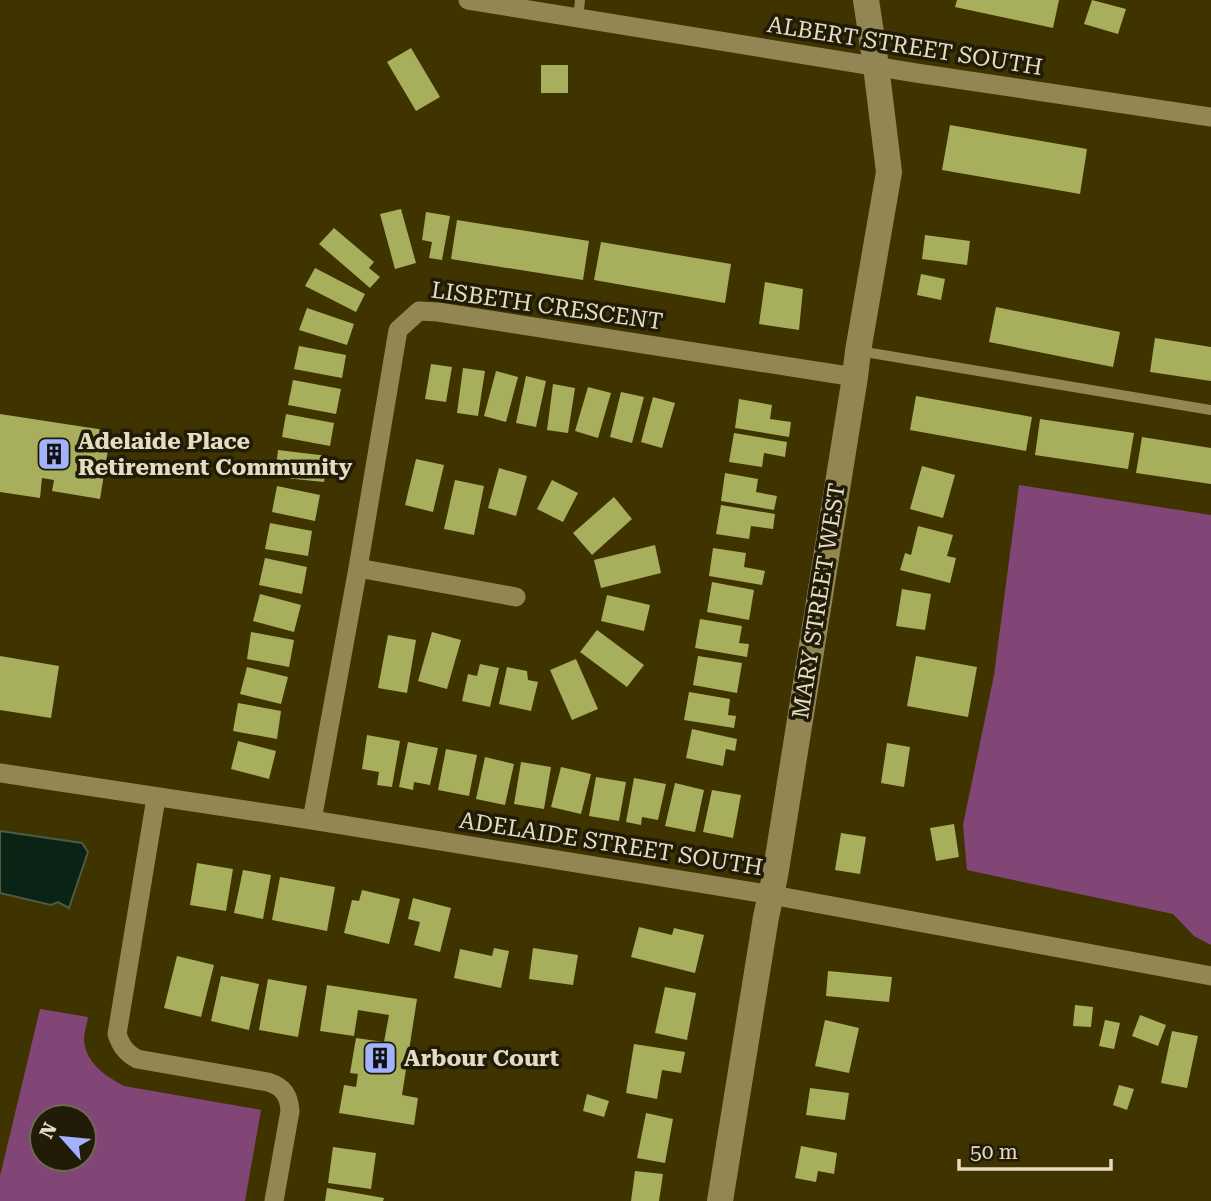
<svg xmlns="http://www.w3.org/2000/svg" width="1211" height="1201" font-family="'Roboto Serif',serif">
<style>
.green{fill:#814676;fill-rule:evenodd}
.water{fill:#0a2314;stroke:#4b5b49;stroke-width:2}
.building{fill:#a7af5d}
.lines{fill:none;stroke-linecap:round;stroke-linejoin:round}
.lane{stroke:#938655;stroke-width:10}
.street{stroke:#938655;stroke-width:19}
.secondary{stroke:#938655;stroke-width:26}
.labels{text-anchor:middle;dominant-baseline:central;stroke-width:7;stroke-linejoin:round;paint-order:stroke}
.street-label{font-size:23px;fill:#e4ddc4;stroke:#211b07}
.poi-label{font-size:23px;font-weight:bold;fill:#e4ddc4;stroke:#211b07;text-anchor:start}
</style>
<rect width="100%" height="100%" fill="#3f3300"/>
<path class="green" d="M1019 485 1211 515V945L1194 936 1173 914 967 870 963 825 994 675Z
M40 1009 88 1017C87 1024 84 1033 84 1040 86 1064 106 1076 124 1086L261 1110 245 1201H0V1176ZM84 1117V1159H42V1117Z"/>
<path class="water" d="M0 831 82 843 88 852 69 908 58 902 51 905 0 893Z"/>
<path class="building" d="M957 0H1059L1053 28 955 7Z
M1092 0 1126 9 1118 34 1084 24Z
M411 48 440 97 416 111 387 62Z
M541 65H568V93H541Z
M950 125 1087 149 1080 194 942 170Z
M401 209 416 263 395 269 380 214Z
M426 212 450 216 442 260 429 258 432 242 422 240Z
M457 220 589 241 583 280 451 259Z
M334 228 374 262 369 268 380 277 370 288 319 244Z
M925 235 970 241 967 265 922 259Z
M601 242 731 264 725 303 594 280Z
M315 268 365 294 356 312 305 286Z
M921 274 945 279 941 300 917 295Z
M765 282 803 289 799 330 759 324Z
M996 307 1120 332 1113 367 989 342Z
M307 308 354 324 347 345 299 330Z
M1155 338 1211 347V381L1150 372Z
M299 346 346 355 342 378 294 369Z
M431 364 452 367 446 402 425 399Z
M463 368 485 371 478 416 457 413Z
M496 371 518 377 506 422 484 416Z
M526 376 546 381 536 427 516 423Z
M293 380 341 389 336 414 288 405Z
M553 384 575 388 568 433 547 430Z
M588 387 611 393 598 438 575 431Z
M621 392 644 397 632 443 610 437Z
M916 396 1032 417 1026 451 910 430Z
M653 397 675 403 662 448 641 442Z
M739 399 772 405 770 419 791 422 789 437 735 428Z
M0 414 111 431 100 499 52 491 54 480 42 478 40 498 0 492Z
M286 414 334 423 330 446 282 437Z
M1040 419 1134 433 1128 469 1035 455Z
M734 433 787 442 785 457 764 453 762 467 729 462Z
M1142 437 1211 448V484L1136 473Z
M278 450 328 456 324 482 275 477Z
M416 459 444 465 433 512 405 505Z
M922 466 955 475 943 518 910 509Z
M499 468 527 476 516 516 488 508Z
M725 473 758 479 756 492 777 496 774 510 721 501Z
M455 480 484 486 474 535 444 529Z
M552 480 578 493 563 522 537 509Z
M277 486 320 495 315 521 272 512Z
M614 497 632 519 592 555 573 533Z
M721 505 775 514 773 529 751 526 749 539 716 534Z
M270 523 312 531 308 556 265 549Z
M918 526 953 535 947 556 956 558 950 583 900 570 905 553 911 555Z
M655 545 661 573 601 588 594 560Z
M713 548 746 553 744 567 765 571 762 585 709 576Z
M265 558 307 567 302 594 259 585Z
M712 582 754 590 749 620 707 612Z
M902 589 931 594 925 630 896 626Z
M260 594 301 605 294 632 253 621Z
M607 595 650 605 644 631 601 621Z
M700 619 742 626 739 643 749 644 747 657 695 648Z
M597 630 644 665 627 687 580 652Z
M251 632 294 640 289 667 247 659Z
M432 632 461 640 447 689 418 681Z
M388 635 416 640 407 693 378 688Z
M0 656 59 666 51 718 0 710Z
M698 656 742 663 737 693 693 685Z
M916 656 977 667 968 717 907 706Z
M576 659 598 709 572 720 550 670Z
M480 664 499 668 490 707 462 701 468 674 477 676Z
M247 667 288 677 281 704 240 694Z
M507 667 527 671 528 680 538 682 531 711 499 704Z
M689 692 730 699 728 715 736 716 734 728 684 720Z
M238 703 281 711 277 739 233 731Z
M692 729 737 739 735 751 726 749 723 766 686 758Z
M367 735 400 741 392 787 377 785 379 772 362 769Z
M238 741 276 751 269 779 231 769Z
M408 742 438 748 430 785 414 782 413 790 399 787Z
M887 743 910 747 904 787 881 783Z
M446 749 477 755 469 796 438 790Z
M485 757 514 764 505 805 476 799Z
M521 762 551 767 544 809 514 804Z
M561 767 591 774 581 814 551 807Z
M596 777 626 782 619 821 589 816Z
M634 778 666 784 658 820 642 817 641 825 626 822Z
M675 783 704 790 695 832 665 826Z
M712 790 741 795 733 838 703 832Z
M954 824 959 857 936 861 930 828Z
M841 833 866 837 860 874 835 870Z
M197 863 233 869 226 911 190 905Z
M243 870 271 875 263 919 234 913Z
M280 877 335 887 327 931 272 920Z
M362 890 400 899 389 944 344 933 352 900 359 901Z
M413 898 451 908 440 952 414 945 420 922 408 919Z
M639 927 672 935 674 928 704 935 695 973 631 957Z
M494 948 509 951 501 988 454 978 460 949 492 956Z
M533 948 578 955 573 985 529 979Z
M177 956 214 965 201 1017 164 1008Z
M828 971 892 977 889 1002 826 996Z
M221 976 259 984 249 1030 211 1021Z
M268 979 307 986 298 1037 259 1030Z
M327 985 417 999 402 1095 418 1098 414 1125 339 1113 344 1085 356 1087 358 1074 350 1073 356 1038 384 1042 389 1015 358 1010 354 1036 320 1031Z
M665 987 696 993 687 1040 655 1033Z
M1075 1005 1093 1007 1091 1027 1073 1026Z
M1140 1015 1166 1025 1158 1046 1132 1036Z
M825 1020 859 1028 849 1073 815 1066Z
M1105 1020 1120 1023 1114 1049 1099 1046Z
M1172 1031 1198 1036 1187 1088 1161 1083Z
M634 1044 685 1052 681 1073 662 1070 657 1099 626 1093Z
M1119 1085 1134 1089 1127 1110 1113 1105Z
M810 1088 849 1093 845 1120 806 1115Z
M587 1094 609 1101 604 1117 583 1111Z
M646 1113 673 1119 665 1163 637 1158Z
M801 1146 837 1153 834 1174 818 1171 816 1182 795 1178Z
M333 1147 376 1153 371 1189 328 1183Z
M635 1171 663 1174 659 1201H631Z
M327 1188 384 1198 383 1201H325Z"/>
<g class="lines">
<path class="lane" d="M578 19 580 0
M859 351 1211 410"/>
<path class="street" d="M468 0 916 73 1211 117
M358 568 516 597
M0 773 312 820 772 895 1211 976
M156 798 117 1034C121 1046 126 1053 137 1059L268 1082C284 1087 289 1096 290 1111L274 1201
M312 820 358 568 398 330 419 311 438 312 855 377"/>
<path class="secondary" d="M720 1201 766 917 775 876 855 377 858 351 889 172 876 66 866 0"/>
</g>
<defs>
<symbol id="building-square" viewBox="-11 -11 22 22"><rect x="-9" y="-9" width="18" height="18" rx="4" fill="#a2b2fd" stroke="#211b07"/><path d="M-4-6H4V6H1V3H-1V6H-4ZM-2.5-4.3h1.7v1.8h-1.7ZM.8-4.3h1.7v1.8H.8ZM-2.5-1h1.7V.8h-1.7ZM.8-1h1.7V.8H.8Z" fill="#111"/></symbol>
</defs>
<g fill-rule="evenodd">
<use href="#building-square" x="35" y="435" width="38" height="38"/>
<use href="#building-square" x="361" y="1039" width="38" height="38"/>
</g>
<g class="labels">
<g class="street-label">
<text transform="translate(905 46) rotate(9)">ALBERT STREET SOUTH</text>
<text transform="translate(547 306) rotate(8)">LISBETH CRESCENT</text>
<text transform="translate(819 601) rotate(-81)">MARY STREET WEST</text>
<text transform="translate(611 844) rotate(9)">ADELAIDE STREET SOUTH</text>
</g>
<g class="poi-label">
<text x="78" y="441">Adelaide Place<tspan x="78" dy="26">Retirement Community</tspan></text>
<text x="404" y="1058">Arbour Court</text>
</g>
</g>
<g transform="translate(63 1138) rotate(297)"><circle r="33" fill="#211b07" stroke="#6f6953" stroke-width="2"/>
<path d="M0-5L12 26L0 18L-12 26Z" fill="#a2b2fd"/>
<text y="-10" font-size="19" font-weight="bold" text-anchor="middle" fill="#e4ddc4">N</text>
</g>
<path d="M959 1159v10h152v-10" fill="none" stroke="#e4ddc4" stroke-width="3.5"/>
<text x="970" y="1159" font-size="21" fill="#e4ddc4" stroke="#211b07" stroke-width="5" paint-order="stroke">50 m</text>
</svg>
